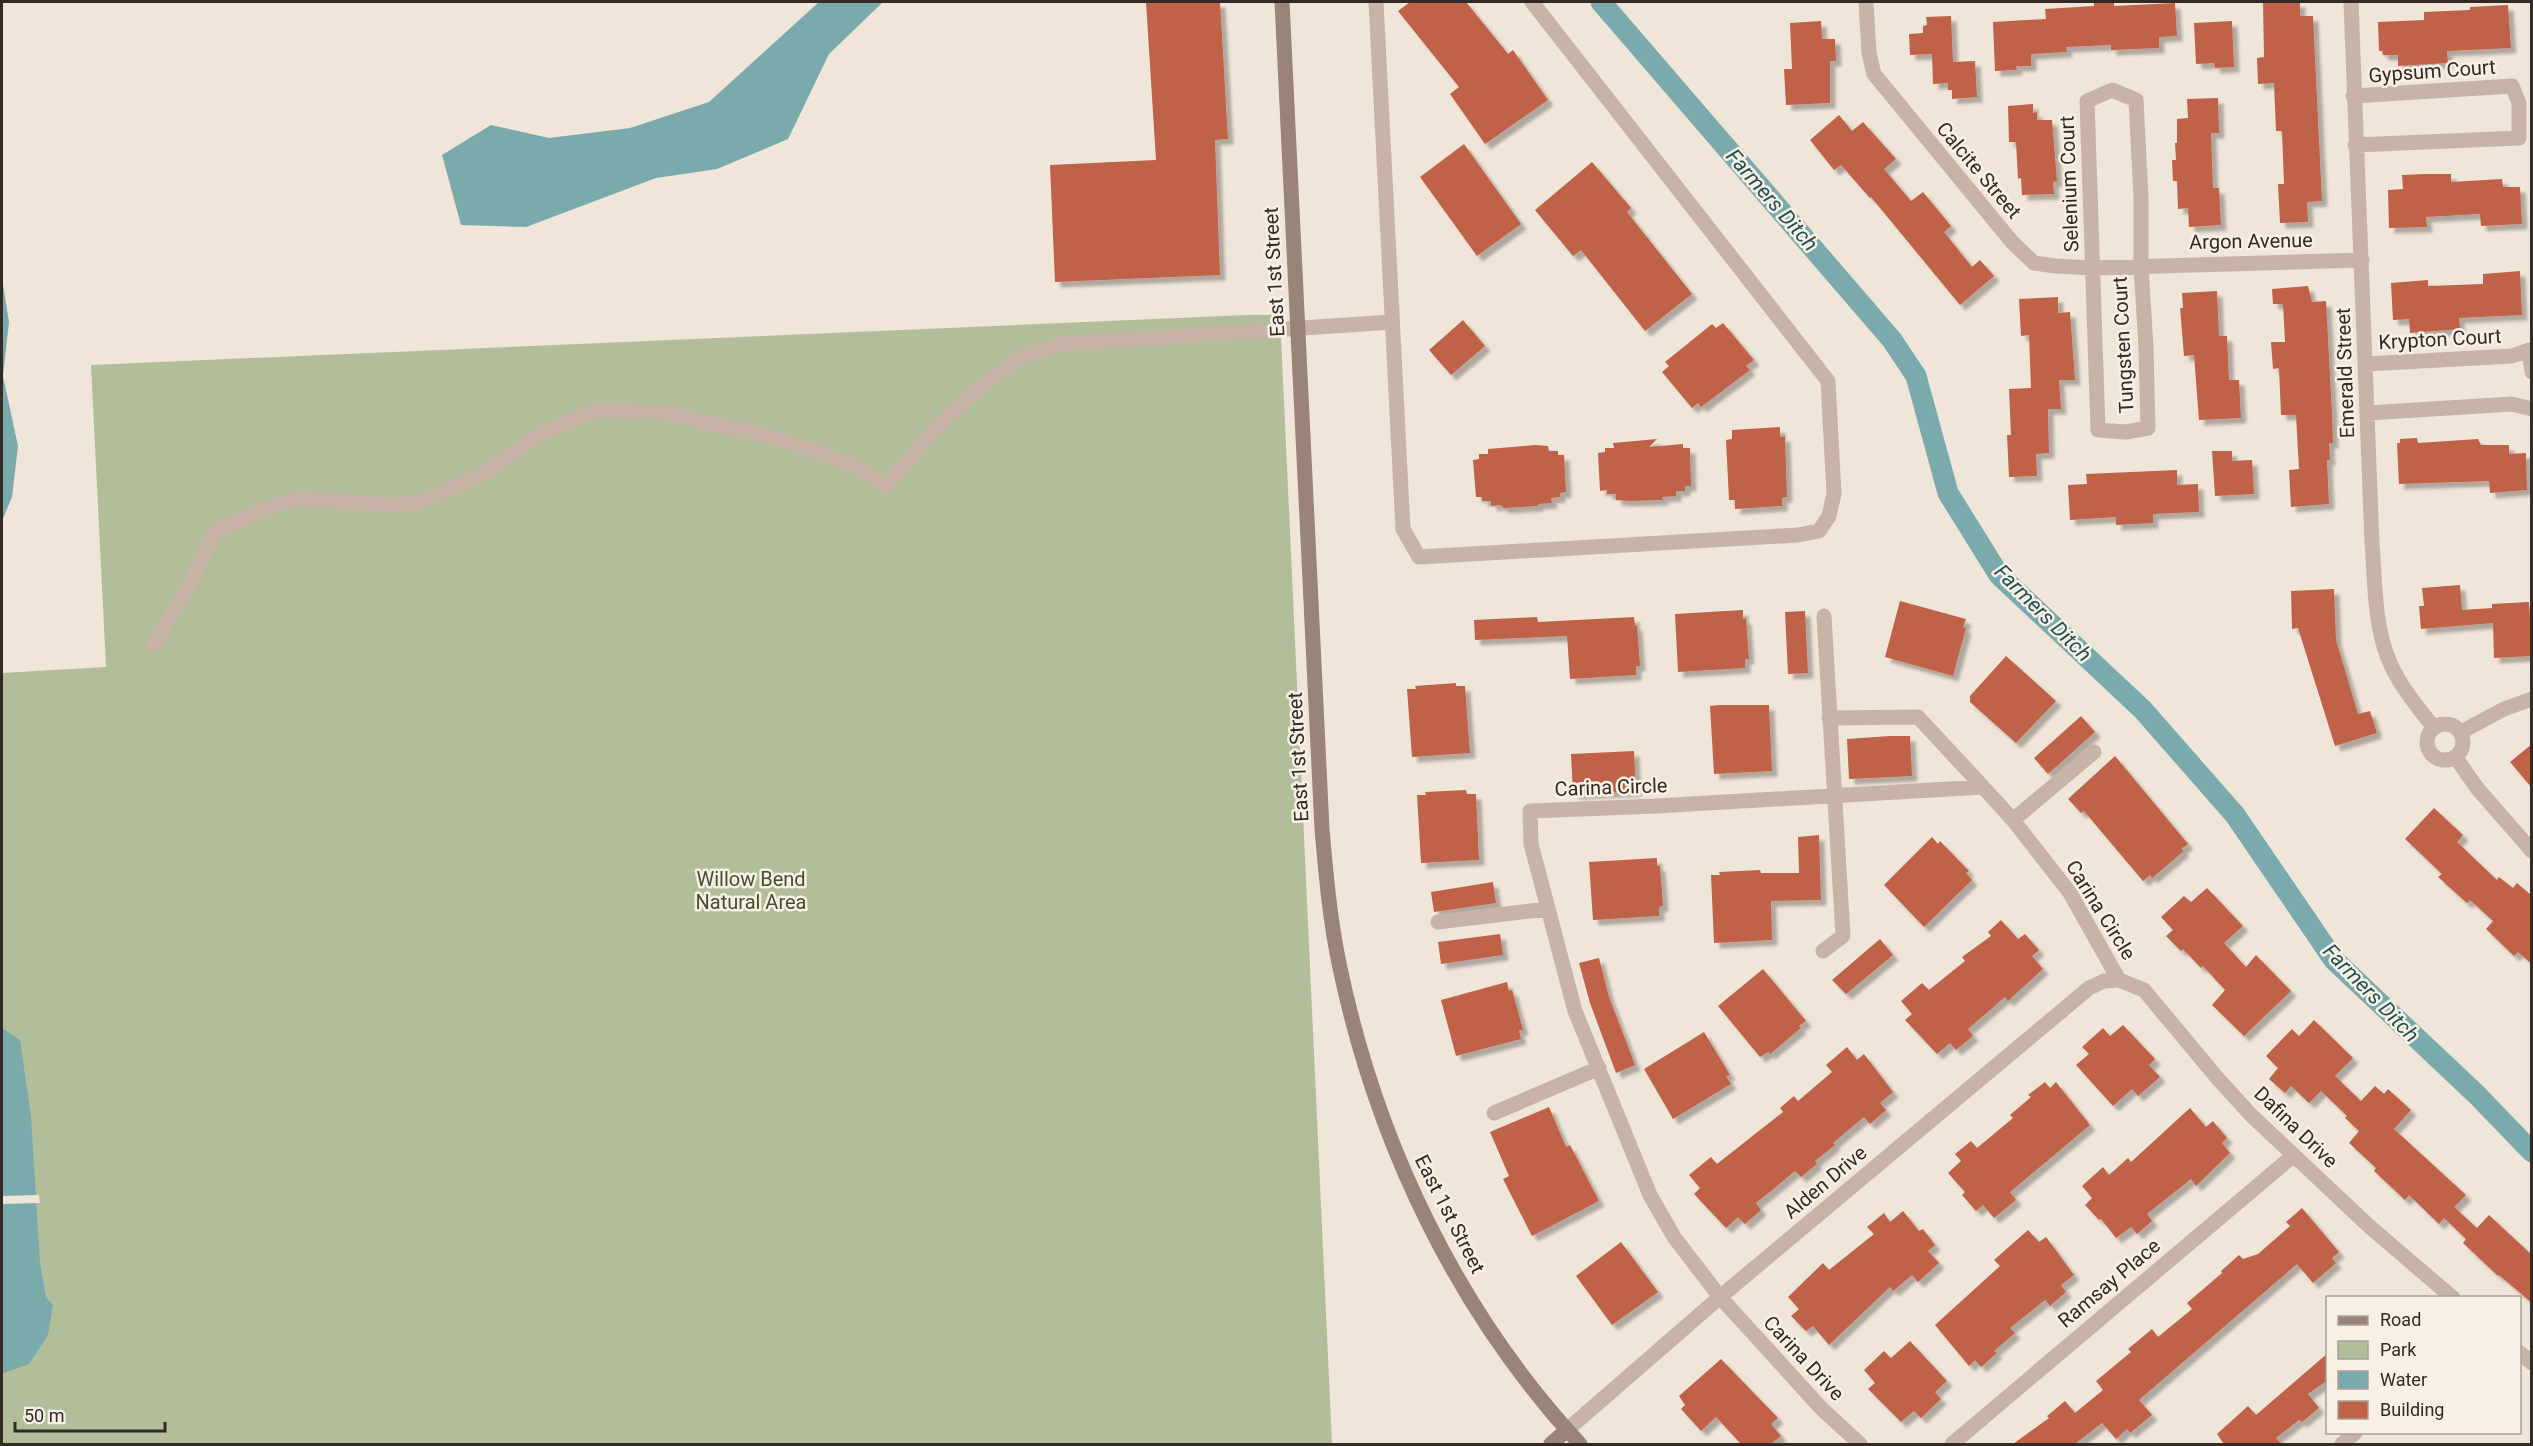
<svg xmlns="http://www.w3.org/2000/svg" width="2533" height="1446" font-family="Roboto,sans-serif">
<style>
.green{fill:#b2be9a}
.water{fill:#7aaaab}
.pier{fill:#f0e5d9}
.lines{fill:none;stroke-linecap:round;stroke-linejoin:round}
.canal{stroke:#7aaaab;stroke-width:21}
.building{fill:#c06247;filter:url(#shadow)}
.street{stroke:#c7b4a6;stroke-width:15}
.secondary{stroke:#9a8478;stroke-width:15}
.labels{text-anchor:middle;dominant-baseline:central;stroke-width:5;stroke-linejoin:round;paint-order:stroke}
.street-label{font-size:20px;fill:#332a26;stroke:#f8efe5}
.park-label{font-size:20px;fill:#43502c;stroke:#f8efe5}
.water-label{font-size:21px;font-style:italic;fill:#1e5052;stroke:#f8efe5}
</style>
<defs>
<filter id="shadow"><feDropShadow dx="5.5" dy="5.5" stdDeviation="1.5" flood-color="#0004"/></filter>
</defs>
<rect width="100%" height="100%" fill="#f0e5d9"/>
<path class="green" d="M1247 315H1280L1332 1444H2V673L106 667 91 365Z"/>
<path class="water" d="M819 2H883L829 54 788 139 717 169 656 178 526 227 461 225 442 155 491 125 549 138 630 128 709 102Z
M2 278 9 322 3 376 18 446 12 497 2 521Z
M2 1028 20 1040 31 1116 40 1263 46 1297 53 1305 48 1335 29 1364 4 1373 2 1372Z"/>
<path class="pier" d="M39 1195 40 1203 2 1204V1196Z"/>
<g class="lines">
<path class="canal" d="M1601 2 1892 340 1916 376 1948 493 1999 575 2143 710 2235 815 2334 960 2477 1095 2532 1152"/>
</g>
<path class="building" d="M1146 2H1220L1228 139 1215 140 1220 275 1055 282 1050 165 1156 160Z
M1410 2H1466L1508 54 1513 50 1548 100 1485 144 1450 94 1459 87 1398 11Z
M2094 2H2114V6L2175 3 2177 36 2159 37V48L2111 50V45L2066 47 2067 52 2031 54V66H2016L2017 70 1995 71 1993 22 2046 19 2045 9 2094 6Z
M2263 2H2300V16H2313L2322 201 2307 202 2308 222 2280 223 2278 184H2284L2282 131H2276L2274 83 2258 84 2257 58 2264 57Z
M2508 5 2511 48 2447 51 2448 63 2398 66V55H2383L2382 51H2379L2378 22 2424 20V12L2470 10V7Z
M1951 16 1953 62 1975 61 1977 97 1952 99V90H1948V83L1933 84 1932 54 1910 55 1909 34 1923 33V26L1927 25 1926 17Z
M1821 21 1822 39H1835L1836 61H1830V103L1786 105 1784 69H1792L1790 23Z
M2232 21 2234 67 2215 68 2214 63 2196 64 2194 23Z
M2218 98 2219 133H2211L2213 188H2219L2221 225 2189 227 2188 208 2178 209 2177 181H2173L2172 160H2176L2175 143H2177V119L2188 118 2187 99Z
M2033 104V113L2037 112V120H2052L2057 181 2053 182 2054 194 2022 195 2021 178 2018 179 2016 142H2009L2008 106Z
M1839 115 1852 131 1863 122 1896 159 1884 169 1911 201 1923 192 1951 226 1944 232 1972 267 1980 260 1994 276 1960 305 1871 197 1870 198 1841 165 1834 170 1810 140Z
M1464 144 1521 224 1477 256 1420 177Z
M1592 162 1631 208 1627 212 1692 294 1645 331 1581 250 1573 256 1535 210Z
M2425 174H2451V182L2502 179 2503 187H2520L2522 224 2481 226 2480 214 2426 217 2427 227 2389 228 2388 190 2403 189 2402 175Z
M2520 271 2522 315 2459 318 2460 329 2410 333 2409 319 2393 320 2391 283 2428 280V286L2483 284V274Z
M2308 286 2312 302 2326 301 2332 413 2333 443H2329L2330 460H2327L2329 504 2291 507 2289 470 2299 469 2296 415H2281L2279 368 2273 369 2271 342H2285L2283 304H2273L2272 289Z
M2217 291 2219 336H2227L2229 380H2239L2241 418 2199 420 2194 355 2184 356 2180 308H2183L2182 293Z
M2058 297V313L2070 312 2075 380H2059L2061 409H2048L2049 453 2036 454 2037 476 2009 477 2007 435H2011L2009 389 2031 388 2029 335 2021 336 2019 299Z
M1463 320 1485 346 1451 375 1429 350Z
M1723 323 1754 360 1746 366 1750 370 1701 407 1698 403 1692 408 1662 372 1669 366 1665 362 1712 324 1716 328Z
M1780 427V437L1785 436 1787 497 1782 498V506L1735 509V500H1729L1726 440 1732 439V430Z
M2417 438 2418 443 2478 439 2481 445H2509V454L2526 453 2527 490 2490 493 2489 481 2399 484 2397 443H2400V439Z
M1657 439 1649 447 1683 444V448H1690L1691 486H1685V491H1676V496L1662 497 1663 500 1629 501 1616 500V494H1607V490L1600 491 1598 453 1605 452V448H1614L1613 443Z
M1535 445 1548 446 1549 451H1558V455H1564L1566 492 1560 493V497L1551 498 1552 503 1538 504V506L1504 508 1500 505 1491 506V501H1482V497H1476L1473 460 1479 459V454H1488V449Z
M2212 451H2232V461L2252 460 2254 494 2215 496Z
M2177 470V485L2198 484 2199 512 2153 514V523L2116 525V517L2070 520 2068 485 2087 484 2086 474Z
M2460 585 2462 610 2492 608V604L2529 602 2532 656 2494 658 2493 623 2421 629 2419 606H2424L2422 588Z
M2334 589 2336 640 2358 714 2370 711 2377 733 2335 746 2298 628 2292 629 2291 591Z
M1900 601 1966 619 1963 627 1966 628 1953 676 1885 657Z
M1743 610V619L1746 618 1749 659H1745V668L1678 672 1675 614Z
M1805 611 1808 673 1788 674 1785 612Z
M1537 617 1538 622 1634 617 1635 626 1637 625 1640 666H1636V675L1570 679 1567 636 1475 640 1474 620Z
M2006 656 2056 701 2016 743 1970 702V696Z
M1456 683V686H1465L1470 753 1412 757 1407 689H1416L1415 686Z
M1719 705H1769L1772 771 1714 774 1710 706Z
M2081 716 2095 732 2048 774 2034 758Z
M1890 736H1910L1912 776 1849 779 1847 739Z
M2532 744V788L2510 762Z
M1634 751 1636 791 1573 794 1571 754Z
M2115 756 2188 844 2181 849 2184 851 2152 878 2150 875 2143 881 2084 811 2081 813 2068 799Z
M1466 790 1467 794H1476L1479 860 1421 863 1417 795H1426L1425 792Z
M2434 808 2463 835 2457 842 2497 880 2499 877 2513 888 2517 883 2532 896V964L2518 952 2514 956 2486 929 2493 921 2470 900 2467 903 2438 877 2442 874 2405 839Z
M1819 835 1821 900 1771 901 1772 940 1714 943 1711 875H1720L1719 872 1760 870 1761 873H1799L1798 837Z
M1932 837 1938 844 1940 841 1969 871 1966 873 1972 880 1924 927 1884 885Z
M1657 858V866H1660L1663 906 1659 907V916L1593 920 1589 862Z
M1493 882 1496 903 1434 912 1431 892Z
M2207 888 2243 926 2224 943 2246 967 2256 955 2291 991 2244 1036 2212 1005 2225 990 2203 966 2201 968 2183 949 2181 951 2166 936 2173 930 2161 917 2184 896 2191 902Z
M2001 920 2018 939 2025 934 2039 950 2032 956 2043 969 2008 1001 2005 997 1968 1029 1973 1036 1956 1050 1950 1043 1937 1054 1905 1020 1912 1014 1901 1001 1922 983 1929 990 1965 961 1962 957 1991 936 1988 932Z
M1500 934 1503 955 1441 964 1438 942Z
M1880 939 1893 955 1846 994 1832 980Z
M1599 958 1609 997 1635 1065 1616 1073 1590 1003 1579 963Z
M1763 969 1806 1021 1799 1026 1801 1028 1770 1054 1768 1052 1760 1057 1718 1006Z
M1507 982 1509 991 1512 990 1523 1030H1519L1521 1039 1456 1056 1441 1000Z
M2314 1020 2353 1058 2335 1076 2361 1101 2375 1086 2384 1094 2388 1089 2411 1110 2394 1129 2466 1195 2454 1207 2477 1228 2489 1215 2532 1255V1303L2499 1275 2498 1276 2463 1243 2466 1239 2444 1218 2439 1224 2409 1195 2405 1200 2374 1171 2376 1168 2349 1143 2359 1131 2345 1118 2347 1116 2321 1091 2309 1103 2291 1086 2285 1093 2269 1079 2278 1068 2266 1056 2292 1029 2299 1036Z
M2123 1025 2155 1059 2149 1065 2160 1077 2138 1096 2132 1089 2113 1106 2076 1065 2089 1054 2082 1047 2103 1028 2110 1036Z
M1704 1032 1730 1075 1726 1076 1731 1084 1673 1119 1644 1069Z
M1847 1047 1857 1060 1864 1054 1893 1092 1880 1103 1886 1110 1870 1124 1864 1117 1833 1143 1835 1145 1815 1161 1817 1164 1801 1177 1795 1171 1771 1191 1756 1203 1761 1210 1745 1224 1738 1217 1726 1228 1694 1194 1700 1188 1689 1175 1711 1157 1717 1164 1783 1112 1780 1108 1794 1096 1798 1101 1832 1072 1826 1065Z
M2045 1082 2050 1088 2056 1082 2090 1125 2010 1192 2016 1200 1994 1218 1983 1205 1976 1211 1962 1195 1965 1192 1948 1173 1961 1161 1955 1154 1971 1141 1977 1148 2013 1118 2010 1115 2031 1097 2028 1095Z
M1549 1107 1566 1147 1570 1145 1599 1201 1532 1236 1503 1179 1509 1176 1490 1132Z
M2190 1108 2206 1127 2213 1121 2227 1138 2222 1143 2230 1153 2196 1186 2191 1179 2147 1214 2152 1221 2137 1234 2131 1227 2116 1238 2101 1219 2099 1220 2085 1205 2092 1198 2082 1186 2103 1167 2109 1175 2128 1158 2131 1162Z
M2302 1208 2339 1252 2332 1258 2336 1263 2313 1283 2297 1264 2139 1400 2152 1415 2130 1433 2127 1429 2116 1439 2102 1423 2075 1444H2013L2049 1418 2047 1416 2065 1401 2075 1413 2103 1390 2096 1381 2131 1352 2128 1349 2152 1329 2158 1337 2164 1332 2192 1309 2187 1303 2222 1273 2221 1271 2239 1255 2243 1259 2258 1254 2290 1226 2286 1222Z
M1903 1211 1919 1231 1923 1229 1935 1245 1928 1251 1939 1263 1918 1282 1912 1275 1893 1291 1890 1287 1829 1345 1813 1326 1806 1331 1791 1316 1799 1309 1788 1297 1823 1263 1829 1270 1874 1234 1867 1227 1884 1213 1890 1222Z
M2028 1230 2039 1242 2046 1237 2074 1275 2061 1285 2066 1292 2050 1306 2045 1300 2010 1328 2015 1333 1994 1351 1997 1353 1981 1367 1975 1360 1969 1366 1935 1325 2000 1266 1994 1260Z
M1621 1242 1658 1292 1612 1325 1576 1276Z
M1910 1341 1947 1381 1935 1392 1941 1399 1921 1418 1914 1411 1901 1422 1868 1389 1875 1383 1864 1370 1884 1351 1891 1358Z
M2328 1353V1380L2308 1394 2319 1408 2302 1422 2299 1420 2276 1438 2282 1444H2224L2217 1434 2248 1406 2256 1415Z
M1721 1359 1778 1418 1771 1424 1781 1436 1771 1444H1741L1716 1417 1701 1431 1681 1409 1685 1405 1679 1396Z"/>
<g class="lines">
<path class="street" d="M1376 2 1403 529 1419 557 1798 535 1819 531 1829 516 1834 494 1828 381 1532 2
M1866 2 1869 53 1874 74 2012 242 2034 263 2056 266 2093 268 2362 260
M2351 2 2372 543C2375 580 2374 623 2388 658 2398 684 2417 706 2434 728
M2112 90 2136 100 2141 198V265L2146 348 2148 428 2126 432 2098 430 2087 101Z
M2353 96 2512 86 2519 103V138L2355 145
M2366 364 2512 356 2529 350 2532 372
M2368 413 2512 404 2532 409
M154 644 191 581 215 531 276 505 299 498 385 505 423 502 488 471 538 435 598 409 664 413 773 437 856 466 886 486 930 434 981 386 1021 357 1062 344 1392 322
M1829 718 1918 717 1983 787
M2427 742a18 18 0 1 1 36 0a18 18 0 1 1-36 0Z
M2461 732 2504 709 2532 699
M2456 758 2477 788 2532 851
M2013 820 2094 752
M1438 922 1547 909
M1823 951 1843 936 1824 616
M1494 1113 1599 1068
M2520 1353 2532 1363
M1567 1430 1720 1297 2089 988 2104 981 2119 980 2144 990 2219 1080 2251 1115 2370 1227 2453 1298
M1860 1444 1821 1408 1720 1297 1674 1237 1650 1195 1575 1011 1531 844 1530 811 1657 806 1983 787 2013 820 2070 893 2119 980
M1952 1444 2294 1155
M2342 1444 2356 1432"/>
<path class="secondary" d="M1282 2 1322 829C1326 875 1330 922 1340 968 1377 1144 1458 1313 1580 1444
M1551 1444 1567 1430"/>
</g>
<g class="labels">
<g class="street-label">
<text transform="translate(2432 71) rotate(-4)">Gypsum Court</text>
<text transform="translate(1979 170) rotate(50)">Calcite Street</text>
<text transform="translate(2069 184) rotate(-92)">Selenium Court</text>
<text transform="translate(2251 241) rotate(-1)">Argon Avenue</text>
<text transform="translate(1274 272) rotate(-93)">East 1st Street</text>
<text transform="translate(2440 339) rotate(-3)">Krypton Court</text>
<text transform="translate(2123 345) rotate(-93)">Tungsten Court</text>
<text transform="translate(2345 373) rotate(-92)">Emerald Street</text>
<text transform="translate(1298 757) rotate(-93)">East 1st Street</text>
<text transform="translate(1611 787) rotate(-2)">Carina Circle</text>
<text transform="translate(2101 910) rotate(58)">Carina Circle</text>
<text transform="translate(2296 1127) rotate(44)">Dafina Drive</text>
<text transform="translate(1825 1182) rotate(-40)">Alden Drive</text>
<text transform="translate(1450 1214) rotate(63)">East 1st Street</text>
<text transform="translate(2109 1283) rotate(-40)">Ramsay Place</text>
<text transform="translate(1804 1358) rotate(47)">Carina Drive</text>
</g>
<g class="park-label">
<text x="751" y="879">Willow Bend<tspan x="751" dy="23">Natural Area</tspan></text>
</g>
<g class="water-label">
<text transform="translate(1772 200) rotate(49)">Farmers Ditch</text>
<text transform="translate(2043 613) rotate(45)">Farmers Ditch</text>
<text transform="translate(2371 993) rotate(46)">Farmers Ditch</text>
</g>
</g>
<rect width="2533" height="1446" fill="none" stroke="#332a26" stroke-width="6"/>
<rect x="2326" y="1296" width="195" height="138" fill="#f8efe5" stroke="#a9a099" stroke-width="1.5"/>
<rect x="2338" y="1316" width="30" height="9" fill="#9a8478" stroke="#a9a099" stroke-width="1.5"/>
<text x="2380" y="1326" font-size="18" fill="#332a26">Road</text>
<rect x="2338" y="1341" width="30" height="18" fill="#b2be9a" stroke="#a9a099" stroke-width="1.5"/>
<text x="2380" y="1356" font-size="18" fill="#332a26">Park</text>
<rect x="2338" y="1371" width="30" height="18" fill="#7aaaab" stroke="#a9a099" stroke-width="1.5"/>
<text x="2380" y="1386" font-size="18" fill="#332a26">Water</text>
<rect x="2338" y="1401" width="30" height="18" fill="#c06247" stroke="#a9a099" stroke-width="1.5"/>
<text x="2380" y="1416" font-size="18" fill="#332a26">Building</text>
<path d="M15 1422v9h150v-9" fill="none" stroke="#332a26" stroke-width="3"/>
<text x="24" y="1422" font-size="18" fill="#332a26" stroke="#f8efe5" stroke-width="4.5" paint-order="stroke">50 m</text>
</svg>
